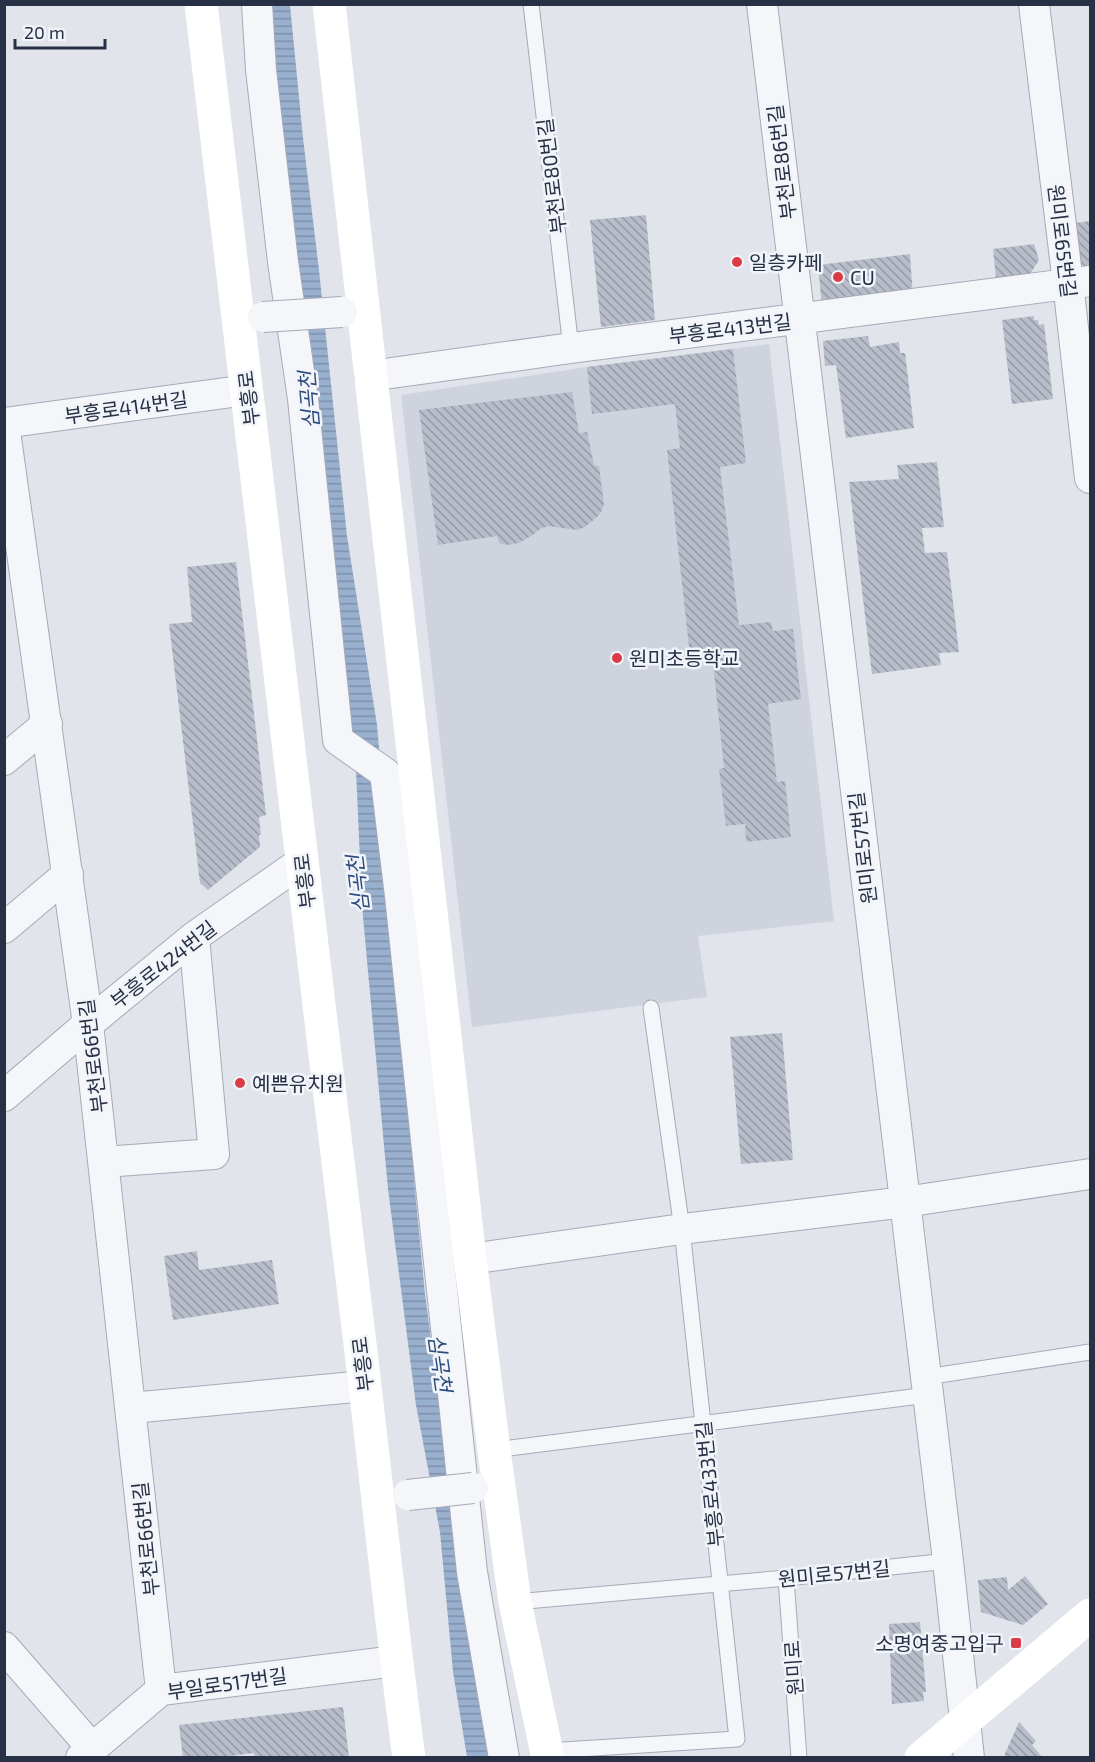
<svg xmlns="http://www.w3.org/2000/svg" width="1095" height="1762" font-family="'Exo 2','Noto Sans KR',sans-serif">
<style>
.built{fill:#cfd3dd}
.water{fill:url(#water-rules)}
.building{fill:url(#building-back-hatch)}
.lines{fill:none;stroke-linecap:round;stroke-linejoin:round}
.lane-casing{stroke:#a6aab6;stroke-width:17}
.street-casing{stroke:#a6aab6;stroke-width:32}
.lane{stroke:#f5f6f9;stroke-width:15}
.street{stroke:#f5f6f9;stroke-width:30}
.secondary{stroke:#fff;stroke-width:33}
.street-bridge-casing{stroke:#a6aab6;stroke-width:32;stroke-linecap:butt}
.street-bridge{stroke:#f5f6f9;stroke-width:30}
.poi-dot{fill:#db3b47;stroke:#f1f4f8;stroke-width:2}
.labels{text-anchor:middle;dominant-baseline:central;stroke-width:5;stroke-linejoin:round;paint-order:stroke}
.street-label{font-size:20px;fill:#283045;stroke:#f1f4f8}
.poi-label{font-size:20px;fill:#283045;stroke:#f1f4f8;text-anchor:start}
.water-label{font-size:21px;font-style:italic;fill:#2e4b7d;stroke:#f1f4f8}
</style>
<defs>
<pattern id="water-rules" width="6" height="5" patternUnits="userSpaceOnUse" patternTransform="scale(1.5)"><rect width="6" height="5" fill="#99afce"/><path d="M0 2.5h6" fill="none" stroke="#7d8fa9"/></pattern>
<pattern id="building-back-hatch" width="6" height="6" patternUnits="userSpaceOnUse" patternTransform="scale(1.5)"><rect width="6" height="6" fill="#b8bdca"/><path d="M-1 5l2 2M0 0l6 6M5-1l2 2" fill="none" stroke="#969aa6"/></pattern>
</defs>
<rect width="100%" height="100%" fill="#e1e4eb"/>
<path class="built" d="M769 344 834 921 698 936 707 997 472 1027 401 395 587 367Z"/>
<path class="water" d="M264 5H290L303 138 319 270 347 536 377 725 392 893 414 1098V1180L425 1294 443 1430 495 1757H467L453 1672 440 1532 416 1405 388 1189 362 906 355 747 327 568Z"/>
<path class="building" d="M646 215 655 320 601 327 590 220Z
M1090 221V271L1076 260 1074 223Z
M1034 244 1039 260 1030 274 997 288 993 249Z
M910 254 913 297 822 306 818 265Z
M1034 316V320H1038L1039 325 1044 324 1053 399 1012 404 1002 320Z
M868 336 870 347 899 342 900 353H905L914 428 846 438 836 365 825 366 823 341Z
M733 349 746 463 720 467 739 625 771 622 773 631 793 629 801 699 768 704 777 782 785 781 791 837 746 842 745 824 726 826 719 769 724 768 712 653 690 655 667 450 680 448 675 404 592 414 587 367Z
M572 392 579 433 587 432 594 465 599 466 604 504 601 512 597 517 585 527 578 530 548 526 540 529 531 536 519 543 507 545 499 543 497 536 438 545 419 410Z
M937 462 944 527 922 528 925 553 947 552 959 652 939 653 941 665 872 674 849 482 899 479 897 465Z
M236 562 266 815 259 817 261 835H259L260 847 208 890 200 883 169 624 192 622 187 567Z
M782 1033 793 1160 741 1164 730 1037Z
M197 1251 199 1270 272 1260 279 1304 173 1320 164 1256Z
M1025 1576 1048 1604 1023 1625 981 1612 978 1580 1007 1577 1008 1590Z
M920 1622 926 1692H923L924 1701 892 1704 889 1624Z
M343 1707 349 1758H255L254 1753 213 1758H183L179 1725Z
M1019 1722 1036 1741 1032 1745 1043 1758H1003Z"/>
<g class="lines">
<defs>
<path id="lane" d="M531 4 571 348
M926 1377 1090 1352
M494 1450 928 1395
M786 1578 799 1758
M515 1602 786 1578 948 1561
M547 1751 737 1739 682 1229 651 1008"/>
<path id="street" d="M257 4 261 70 283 262 303 399 338 740 385 773 400 896 472 1572 504 1758
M762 4 948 1561 969 1758
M1034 4 1068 283 1090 478
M370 376 571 348 1090 281
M4 423 247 390
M4 424 88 1024 161 1690
M4 760 47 724
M4 928 68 874
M4 1096 88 1024 194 937 301 862
M104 1162 214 1154 194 937
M470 1259 682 1229 905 1202 1090 1174
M131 1408 365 1386
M4 1647 92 1748
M81 1758 161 1690 396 1661"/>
</defs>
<use href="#lane" class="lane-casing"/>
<use href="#street" class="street-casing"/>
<use href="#lane" class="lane"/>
<use href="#street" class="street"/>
<path class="secondary" d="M201 4C254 454 306 903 361 1352 377 1487 391 1623 409 1758
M329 4 470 1259 494 1450 515 1602 548 1758
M921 1758 1090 1615"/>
<defs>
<path id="street-bridge" d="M263 317 342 312
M408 1495 473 1488"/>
</defs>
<use href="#street-bridge" class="street-bridge-casing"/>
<use href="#street-bridge" class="street-bridge"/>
</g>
<g class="poi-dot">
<circle cx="737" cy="262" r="6"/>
<circle cx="838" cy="277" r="6"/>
<circle cx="617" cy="658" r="6"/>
<circle cx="240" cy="1083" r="6"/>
<rect x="1010" y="1637" width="12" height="12" rx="3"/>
</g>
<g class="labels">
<g class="street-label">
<text transform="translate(781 162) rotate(-97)">부천로86번길</text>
<text transform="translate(551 176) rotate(-97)">부천로80번길</text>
<text transform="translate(1063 241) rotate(83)">원미로65번길</text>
<text transform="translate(730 328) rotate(-7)">부흥로413번길</text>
<text transform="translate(248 398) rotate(-97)">부흥로</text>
<text transform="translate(126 407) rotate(-8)">부흥로414번길</text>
<text transform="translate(862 848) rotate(-97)">원미로57번길</text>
<text transform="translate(304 881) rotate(-97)">부흥로</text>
<text transform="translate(163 964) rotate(-38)">부흥로424번길</text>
<text transform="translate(92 1056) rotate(-97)">부천로66번길</text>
<text transform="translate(362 1364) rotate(-97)">부흥로</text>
<text transform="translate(709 1484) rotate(-96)">부흥로433번길</text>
<text transform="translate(145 1539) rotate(-96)">부천로66번길</text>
<text transform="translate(834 1573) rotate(-6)">원미로57번길</text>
<text transform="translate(793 1668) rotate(-94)">원미로</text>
<text transform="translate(227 1683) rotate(-8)">부일로517번길</text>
</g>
<g class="poi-label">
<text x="749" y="262">일층카페</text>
<text x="850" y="277">CU</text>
<text x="629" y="658">원미초등학교</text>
<text x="252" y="1083">예쁜유치원</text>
<text x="1004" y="1643" text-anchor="end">소명여중고입구</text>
</g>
<g class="water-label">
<text transform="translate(308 400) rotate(-95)">심곡천</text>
<text transform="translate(357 884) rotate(-97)">심곡천</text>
<text transform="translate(441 1363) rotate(82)">심곡천</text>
</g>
</g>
<rect width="1095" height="1762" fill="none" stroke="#283045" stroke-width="12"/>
<path d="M15 39v9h90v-9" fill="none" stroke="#283045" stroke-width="3"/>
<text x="24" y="39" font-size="18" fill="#283045" stroke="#f1f4f8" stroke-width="4.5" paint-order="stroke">20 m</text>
</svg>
